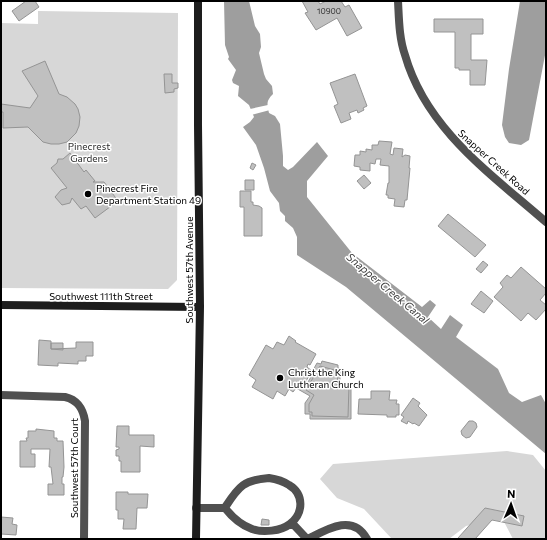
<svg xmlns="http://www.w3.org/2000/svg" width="547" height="540" font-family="Commissioner,sans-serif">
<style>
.green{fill:#d7d7d7}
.water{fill:#9e9e9e}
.pier{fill:#fff}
.building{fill:#c0c0c0;stroke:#949494}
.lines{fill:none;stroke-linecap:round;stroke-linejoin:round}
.minor{stroke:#505050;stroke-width:8}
.secondary{stroke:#1d1d1d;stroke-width:8}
.poi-dot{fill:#000;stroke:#fff;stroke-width:1.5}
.labels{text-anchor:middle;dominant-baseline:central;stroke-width:3;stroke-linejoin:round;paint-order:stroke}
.number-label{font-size:8px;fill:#303030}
.park-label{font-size:10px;fill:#2e2e2e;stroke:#fff}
.street-label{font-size:10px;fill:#000;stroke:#fff}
.poi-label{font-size:10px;fill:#000;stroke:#fff;text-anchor:start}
.water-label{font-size:11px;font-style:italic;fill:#3f3f3f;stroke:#fff}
</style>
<rect width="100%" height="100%" fill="#fff"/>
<path class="green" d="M38 11 178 13 177 280 168 289 1 288V23L38 24Z
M507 451 533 455 546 471V539H513L502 518 466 526 449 539H392L364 509 337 498 320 479 333 464Z"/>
<path class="water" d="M224 1H249L255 26 260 34 261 47 259 53 264 74 266 79 272 86 273 94C266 101 267 104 269 113L275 116 280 124 283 156V166L288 170 293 167 317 142 328 156 307 181V197L352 253 422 307 430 300 436 305 428 317 441 329 450 315 463 325 456 337 498 369 509 393 522 402 541 395 546 404V454L346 287 297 255V237L293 228 285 221V216L280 211 279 203 270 191 264 168 256 145 243 127 250 122 254 117 249 105 238 96 239 86 233 83 232 80 236 70 228 59 229 57 225 45Z
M520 1H546V50L529 140 521 145 509 143 505 137 502 125 509 69Z"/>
<path class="pier" d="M268 105 270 110 251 115 250 109Z"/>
<path class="building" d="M26 1H35L39 7 19 21 12 11Z
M302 1H318L320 4 326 1H341L345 7 349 5 362 28 347 36 337 18 316 30 305 13 308 12Z
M434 19H483V34H471V60H487L485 85H470V70H459V68H455V32H434Z
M45 61 59 94 67 97 75 104 78 109 80 117 79 126 76 133 67 142 59 144H51L43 142 28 127 3 128V112H1V104L30 108 38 96 22 71Z
M164 74H172V83H178V88L174 89V92L165 93Z
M355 74 367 106 363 108 364 110 358 113 357 110 349 113 351 119 341 123 334 106 338 104 330 83Z
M379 141 392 142 390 154 393 155 394 148 403 149 402 157 405 155 410 156 409 168H410L407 200H405L404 207 394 206 395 199 388 198V195H386L388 183H389V166L380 165 381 159H376L375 164 370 163V171L360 170V167L354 166 355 155H360V151L366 152V149L372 150V145H378Z
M70 153 84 172 86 170 95 181 93 182H104L118 201 95 218 86 206 81 209 72 198 70 203 62 205 55 197 61 190 67 188 51 168 57 163 58 159H63Z
M252 163 256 165 253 170 250 168Z
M364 175 371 183 364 189 357 181Z
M245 180H254V190H245Z
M240 191H251V202H253V205L259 206 262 208V236H244V207H240Z
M448 214 486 245 475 257 438 226Z
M483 261 488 265 481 273 476 269Z
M521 267 546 289V293L540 300 546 305V309L536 320 528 313 521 321 494 297 503 287 500 283 507 275 511 278Z
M481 291 493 301 484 313 471 304Z
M289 336 296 341 295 342 316 354 310 365 308 364 307 367 312 371 306 381 307 382 306 383 307 384 313 373 312 372 317 363 321 364 322 361 338 365V368L340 369V384H351V419H310V414H305V403L310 396 296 388 293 392 289 389 285 396 277 391 273 399 252 387 256 380 249 375 266 345 273 349 277 342 284 345Z
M39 340 51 341V349L76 348V342H93V356H86V361H78V364L58 363V366L38 365Z
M51 343H63V350L51 349Z
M320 366 338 371 337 386H349L348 417 312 416V412H309V404L314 395 306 390Z
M371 391H390L389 400H397L396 404H399V415H396V417H387V415L358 414 359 399H371Z
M413 398 420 403 418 406 427 415 419 426 414 423 413 424 408 421 407 424 401 421 404 417 401 415Z
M469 421H473L476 423 477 427 470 437 466 438 462 435 461 431Z
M117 426H129V435H154V447L140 446V472H121V461H119V456H116V450L119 449V447H116Z
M36 429 54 431V438H57V441H63L64 467 63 477H62V484H64V495H48V484H53L51 467H49L50 449H31V454H35V467H20V441H27L26 438H28V431H36Z
M116 492H128V494H148L147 508H137L136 529H123L124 519H118V510H116Z
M485 508 524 516 522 526 492 520 475 539H459L458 538Z
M1 517 13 518 12 524 17 525 16 535 1 534Z
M262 519 269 520V525H261Z"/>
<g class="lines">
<path class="minor" d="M398 1C399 19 399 38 405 55 426 129 491 174 546 222
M1 395 65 397C78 400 83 409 85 421L84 539
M269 478C276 479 283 481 289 485 304 494 304 513 290 524 281 531 263 533 252 529 241 525 232 517 225 508L226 506C239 486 244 480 269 478Z
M196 508H225
M292 523 307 539
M308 539C327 529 353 513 367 539"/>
<path class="secondary" d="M1 305 200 307
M196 539 200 307 198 125V1"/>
</g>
<g class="poi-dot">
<circle cx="88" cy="194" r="4"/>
<circle cx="280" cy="378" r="4"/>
</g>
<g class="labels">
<g class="number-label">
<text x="329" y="11">10900</text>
</g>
<g class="park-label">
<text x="89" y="146">Pinecrest<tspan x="89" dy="12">Gardens</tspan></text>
</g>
<g class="street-label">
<text transform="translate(494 162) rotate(42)">Snapper Creek Road</text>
<text transform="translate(189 270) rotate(-90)">Southwest 57th Avenue</text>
<text x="101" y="296">Southwest 111th Street</text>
<text transform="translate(74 468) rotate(-90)">Southwest 57th Court</text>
</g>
<g class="poi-label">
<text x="96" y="188">Pinecrest Fire<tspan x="96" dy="12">Department Station 49</tspan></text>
<text x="288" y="372">Christ the King<tspan x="288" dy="12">Lutheran Church</tspan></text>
</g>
<g class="water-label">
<text transform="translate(388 288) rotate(40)">Snapper Creek Canal</text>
</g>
</g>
<rect width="547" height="540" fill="none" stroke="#000000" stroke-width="4"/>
<g transform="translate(511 504) rotate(2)" stroke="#ffffff" stroke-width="3" paint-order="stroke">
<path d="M0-3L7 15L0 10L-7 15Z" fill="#000000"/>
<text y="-6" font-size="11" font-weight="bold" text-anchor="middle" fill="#000000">N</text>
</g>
</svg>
